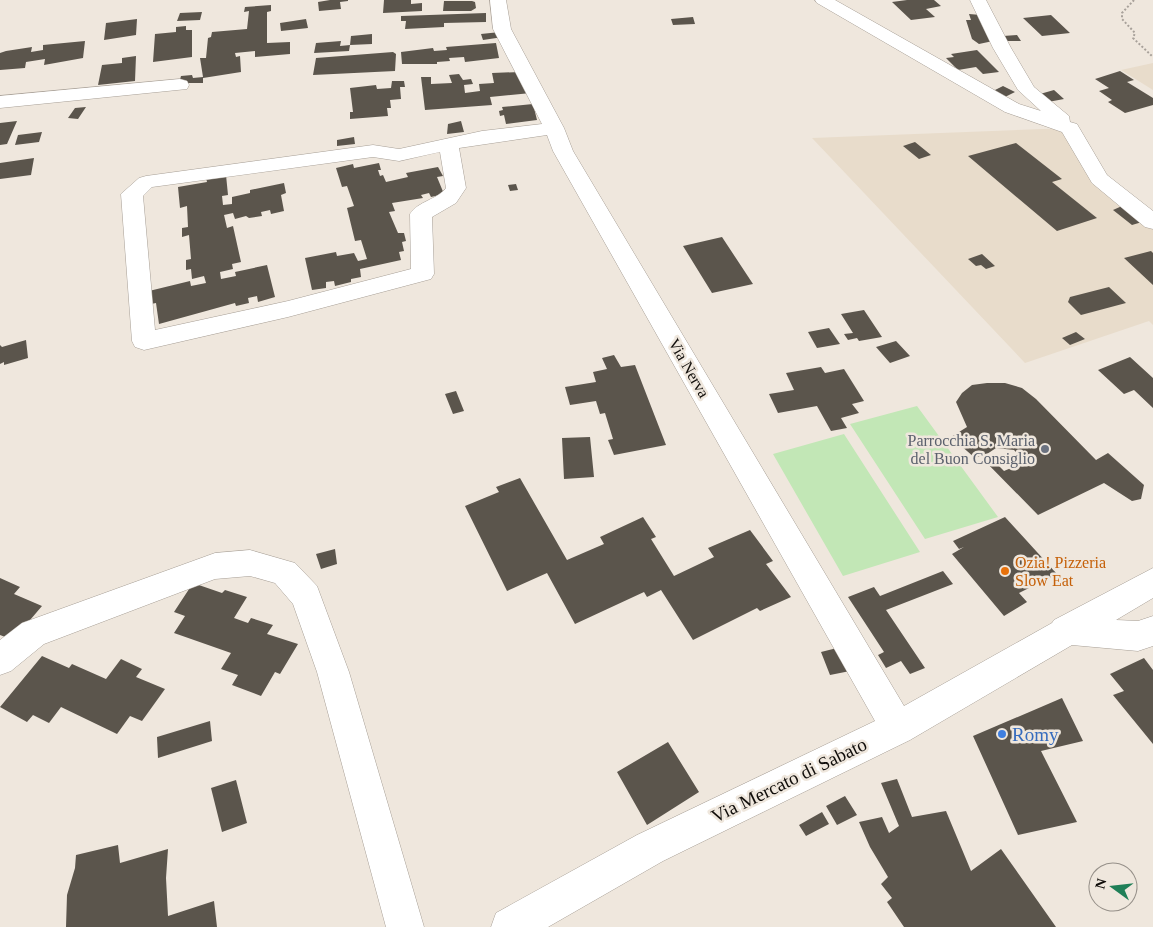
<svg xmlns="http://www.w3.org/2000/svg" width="1153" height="927" font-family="'Times New Roman',serif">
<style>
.built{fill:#e8dccb}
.green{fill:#c2e7b6}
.building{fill:#5b554c;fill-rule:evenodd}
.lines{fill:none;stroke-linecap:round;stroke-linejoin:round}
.minor-casing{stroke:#a79f96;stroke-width:1}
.path{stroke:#a8a19a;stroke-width:2;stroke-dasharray:2 2;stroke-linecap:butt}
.minor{fill:#fff;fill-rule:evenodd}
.worship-dot{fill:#6b7280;stroke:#efe7dd;stroke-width:2}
.food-dot{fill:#e8710a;stroke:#efe7dd;stroke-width:2}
.shop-dot{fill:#3f7fe0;stroke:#efe7dd;stroke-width:2}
.labels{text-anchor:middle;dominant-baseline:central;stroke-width:5;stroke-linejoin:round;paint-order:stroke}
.street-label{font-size:16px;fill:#100d0a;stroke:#efe7dd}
.worship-label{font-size:16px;fill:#5b616d;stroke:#efe7dd;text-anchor:end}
.food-label{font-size:16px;fill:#c56008;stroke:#efe7dd;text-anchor:start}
.near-shop-label{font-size:19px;fill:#366cbe;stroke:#efe7dd;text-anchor:start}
.near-street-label{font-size:19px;fill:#100d0a;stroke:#efe7dd}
</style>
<rect width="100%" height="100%" fill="#efe7dd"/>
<path class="built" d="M1153 63V90L1121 70Z
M1070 128 1099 179 1153 222V325L1149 321 1025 363 812 138Z"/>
<path class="green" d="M917 406 998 517 925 539 850 424Z
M844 434 920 552 843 576 773 454Z"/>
<path class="building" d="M330 0H348V1L340 2 341 9 319 11 318 2Z
M384 0H411V4L422 3V11L383 13Z
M907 0H934L941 6 926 9 935 17 911 20 892 2Z
M444 1H472L475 2 476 8 471 11H443Z
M271 5V11L267 12V43L290 42V54L255 57V51L235 53 236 57 240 56 241 72 203 78V83H179L181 76 192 75 193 78 203 77 200 58H206L208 38 211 37 212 32 247 29 249 11 244 12 245 7Z
M202 12 200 20 177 21 180 13Z
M486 13V22L444 23V27L405 29 406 21H401V16Z
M969 14 981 15 993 41 979 44 972 39 966 20H971Z
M1051 15 1070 33 1042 36 1023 18Z
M693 17 695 24 673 25 671 19Z
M137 19 136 35 104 40 106 23Z
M306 19 308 28 281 31 280 23Z
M186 26V30H192V57L153 62 155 34 176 32V27Z
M500 32 503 37 483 40 481 34Z
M372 34V44L350 45 351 36Z
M1017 35 1021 41H1007L1003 36Z
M85 41 83 58 44 65 45 59 26 62 25 68 0 70V53L6 51 32 47 31 52 43 50V45Z
M341 41 340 46 350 45 349 51 314 53 316 43Z
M496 43 499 58 465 62 464 57 449 58 450 61 437 62V64H402L401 52 433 48 434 51 447 50 446 47Z
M977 50 999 72 983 74 976 67 958 70 946 58 954 57 951 54Z
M393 52 396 54 395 71 313 75 316 58Z
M136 56 135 81 98 85 102 65 122 63V58Z
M1120 71 1134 80 1127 82 1153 98V105L1125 113 1108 102 1112 100 1099 91 1109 88 1095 79Z
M520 72 531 93 490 97 492 105 425 110 421 77H431V84L452 83 449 75 459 74 463 80 471 79 473 84 464 85 465 93 480 91 479 84 494 83 492 73Z
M392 81H404L405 87H400L401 99 390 100 391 108H387L388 116 350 119V112H353L350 88 376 85 377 89 391 88Z
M1003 86 1015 92 1005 97 993 91Z
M1054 90 1064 99 1048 102 1040 94Z
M533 104 537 120 506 124 504 115 500 116 499 111 503 110 502 107Z
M86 107 78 119 68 118 75 108Z
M17 121 7 144 0 145V123Z
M461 121 464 132 447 134 448 124Z
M42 132 39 142 15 145 18 135Z
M354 137 355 144 337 146V140Z
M915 142 931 155 919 159 903 146Z
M1016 143 1062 179 1052 182 1097 218 1057 231 968 156Z
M34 158 31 175 0 179V163Z
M379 163 381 170H378L380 176 383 175 386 182 408 177 406 173 438 167 443 176 437 177 444 194 431 197 429 193 421 195 423 198 392 203 395 211 389 212 398 233H404L406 241 402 242 404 251 399 252 401 260 360 269 361 277 351 279V282L335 286 334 281 326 282V288L312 290 305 258 336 252 337 256 354 253 358 261 367 259 361 240 355 241 347 208 354 206 347 186 342 187 336 168 353 164 354 168Z
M226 175 228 195 222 196 223 205 232 204V197L250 193V190L284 183 286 193 281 195 284 211 271 214 270 210 261 212 262 216 249 218 246 216 235 219 233 213 224 215 227 228 233 226 241 262 232 264 233 269 220 272 221 279 236 276 235 272 267 265 275 297 258 302 257 296 248 298 249 303 236 306 235 303 159 324 156 303 151 304 149 291 190 281 191 286 206 283 204 276 192 279 191 269 186 270V260L191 259 189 235 182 237V228L188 227 187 206 180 208 178 187 207 182 206 178Z
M516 184 518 190 510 191 508 185Z
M1122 206 1142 222 1132 225 1113 210Z
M722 237 753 284 712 293 683 246Z
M1151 251 1153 253V285L1124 258Z
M982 254 995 266 986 269 981 265 976 266 968 259Z
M1109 287 1126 303 1081 315 1068 302 1070 297Z
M864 310 882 337 859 341 857 338 848 340 844 334 853 333 841 314Z
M829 328 840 344 817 348 808 332Z
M1076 332 1085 339 1070 345 1062 338Z
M26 340 28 358 4 365V362L0 364V345L2 347Z
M896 341 910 356 890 363 876 347Z
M614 355 621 367 635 365 666 445 614 455 608 440 613 439 605 413 600 414 596 401 570 405 565 387 596 382 593 372 607 369 602 358Z
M1130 357 1153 378V408L1134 390 1124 394 1098 370Z
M821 367 825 373 844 369 864 401 852 404 859 413 841 418 847 428 831 431 817 406 778 413 769 394 794 390 786 373Z
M987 383H1005L1022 388 1036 399 1096 460 1108 453 1144 485 1141 499 1132 501 1104 483 1038 515 980 456 975 458 951 437 967 427 956 402 962 393 972 385ZM996 448 1014 450 1025 462 1004 471 987 454Z
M456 391 464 411 453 414 445 394Z
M590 437 594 477 564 479 562 438Z
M520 478 567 560 604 544 600 537 643 517 656 537 651 539 674 576 714 557 708 548 750 530 773 561 766 564 791 597 760 611 757 608 693 640 661 590 647 597 644 592 575 624 547 573 507 591 465 506 499 492 496 487Z
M1005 517 1057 574 1019 593 1027 602 1004 616 952 554 964 547 959 549 953 541Z
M335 549 337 564 321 569 316 554Z
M943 571 953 584 886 610 925 668 910 674 901 661 886 668 878 655 884 652 848 597 874 587 880 596Z
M0 578 20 587 14 594 42 606 13 640 0 635Z
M193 583 222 593 225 590 247 597 234 618 248 623 251 618 273 625 267 634 298 644 280 674 275 672 261 696 232 685 238 675 221 669 231 653 174 633 185 616 174 612Z
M845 646 855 670 830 675 821 652Z
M42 656 69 668 72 664 106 679 121 659 142 669 136 677 165 689 142 721 130 716 117 734 61 707 49 723 33 715 27 722 0 707Z
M1144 658 1153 670V744L1113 695 1124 691 1110 674Z
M1062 698 1083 741 1041 751 1077 822 1018 835 973 736Z
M210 721 212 741 158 758 157 737Z
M668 742 699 792 647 825 617 772Z
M897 779 912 817 946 811 971 871 1001 849 1056 927H904L887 902 892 898 881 884 888 877 870 847 859 822 882 817 889 833 899 826 881 783Z
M236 780 247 823 222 832 211 788Z
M845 796 857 815 837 825 826 806Z
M822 812 829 824 806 836 799 825Z
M118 845 120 863 168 849 166 878 168 916 214 901 217 927H66L67 895 75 868 76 855Z"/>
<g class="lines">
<defs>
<path id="minor" d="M490 0H506L511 29 564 128 573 151 904 706 1052 623 1054 620 1153 568V598L1116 620 1138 621 1153 616V646L1138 651 1072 645 910 740 663 861 548 927H491L496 913 637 835 875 721 553 151 547 135 459 148 466 188 456 203 432 217 434 274 431 279 288 317 144 350 135 347 132 341 121 194 139 178 146 176 373 145 399 149 482 131 542 124 493 29ZM440 152 446 188C437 200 418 201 410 214L411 269 288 301 155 330 143 196 152 187 373 157 399 161Z
M815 0H835L1019 104 1041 111 1018 90 993 48 970 0H986L1011 48 1034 87 1069 116 1070 122 1077 124 1107 175 1153 211V229L1145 227 1092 183 1062 132 1005 112 817 3Z
M180 79 187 81 189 85 187 89 0 108V96Z
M250 550 295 563 317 586 349 672 424 927H386L317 672 293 604 275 583 250 576 215 579 44 644 11 671 0 675V640L22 623 215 553Z"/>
</defs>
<use href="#minor" class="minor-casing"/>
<path class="path" d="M1134 0 1122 13V19L1135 33 1133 38 1153 57"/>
<use href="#minor" class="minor"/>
</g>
<circle class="worship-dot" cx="1045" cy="449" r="5"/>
<circle class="food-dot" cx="1005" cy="571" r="5"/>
<circle class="shop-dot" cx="1002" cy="734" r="5"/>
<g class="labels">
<g class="street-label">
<text transform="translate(689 368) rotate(60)">Via Nerva</text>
</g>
<g class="worship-label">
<text x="1035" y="440">Parrocchia S. Maria<tspan x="1035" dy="18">del Buon Consiglio</tspan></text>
</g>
<g class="food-label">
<text x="1015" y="562">Ozia! Pizzeria<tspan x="1015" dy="18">Slow Eat</tspan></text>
</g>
<g class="near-shop-label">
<text x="1012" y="734">Romy</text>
</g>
<g class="near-street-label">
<text transform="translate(789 780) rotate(-26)">Via Mercato di Sabato</text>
</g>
</g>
<g transform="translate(1113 887) rotate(285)"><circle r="24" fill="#efe7dd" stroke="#969089"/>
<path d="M0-4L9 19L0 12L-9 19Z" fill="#1f7f57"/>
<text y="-8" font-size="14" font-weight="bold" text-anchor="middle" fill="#100d0a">N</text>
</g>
</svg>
